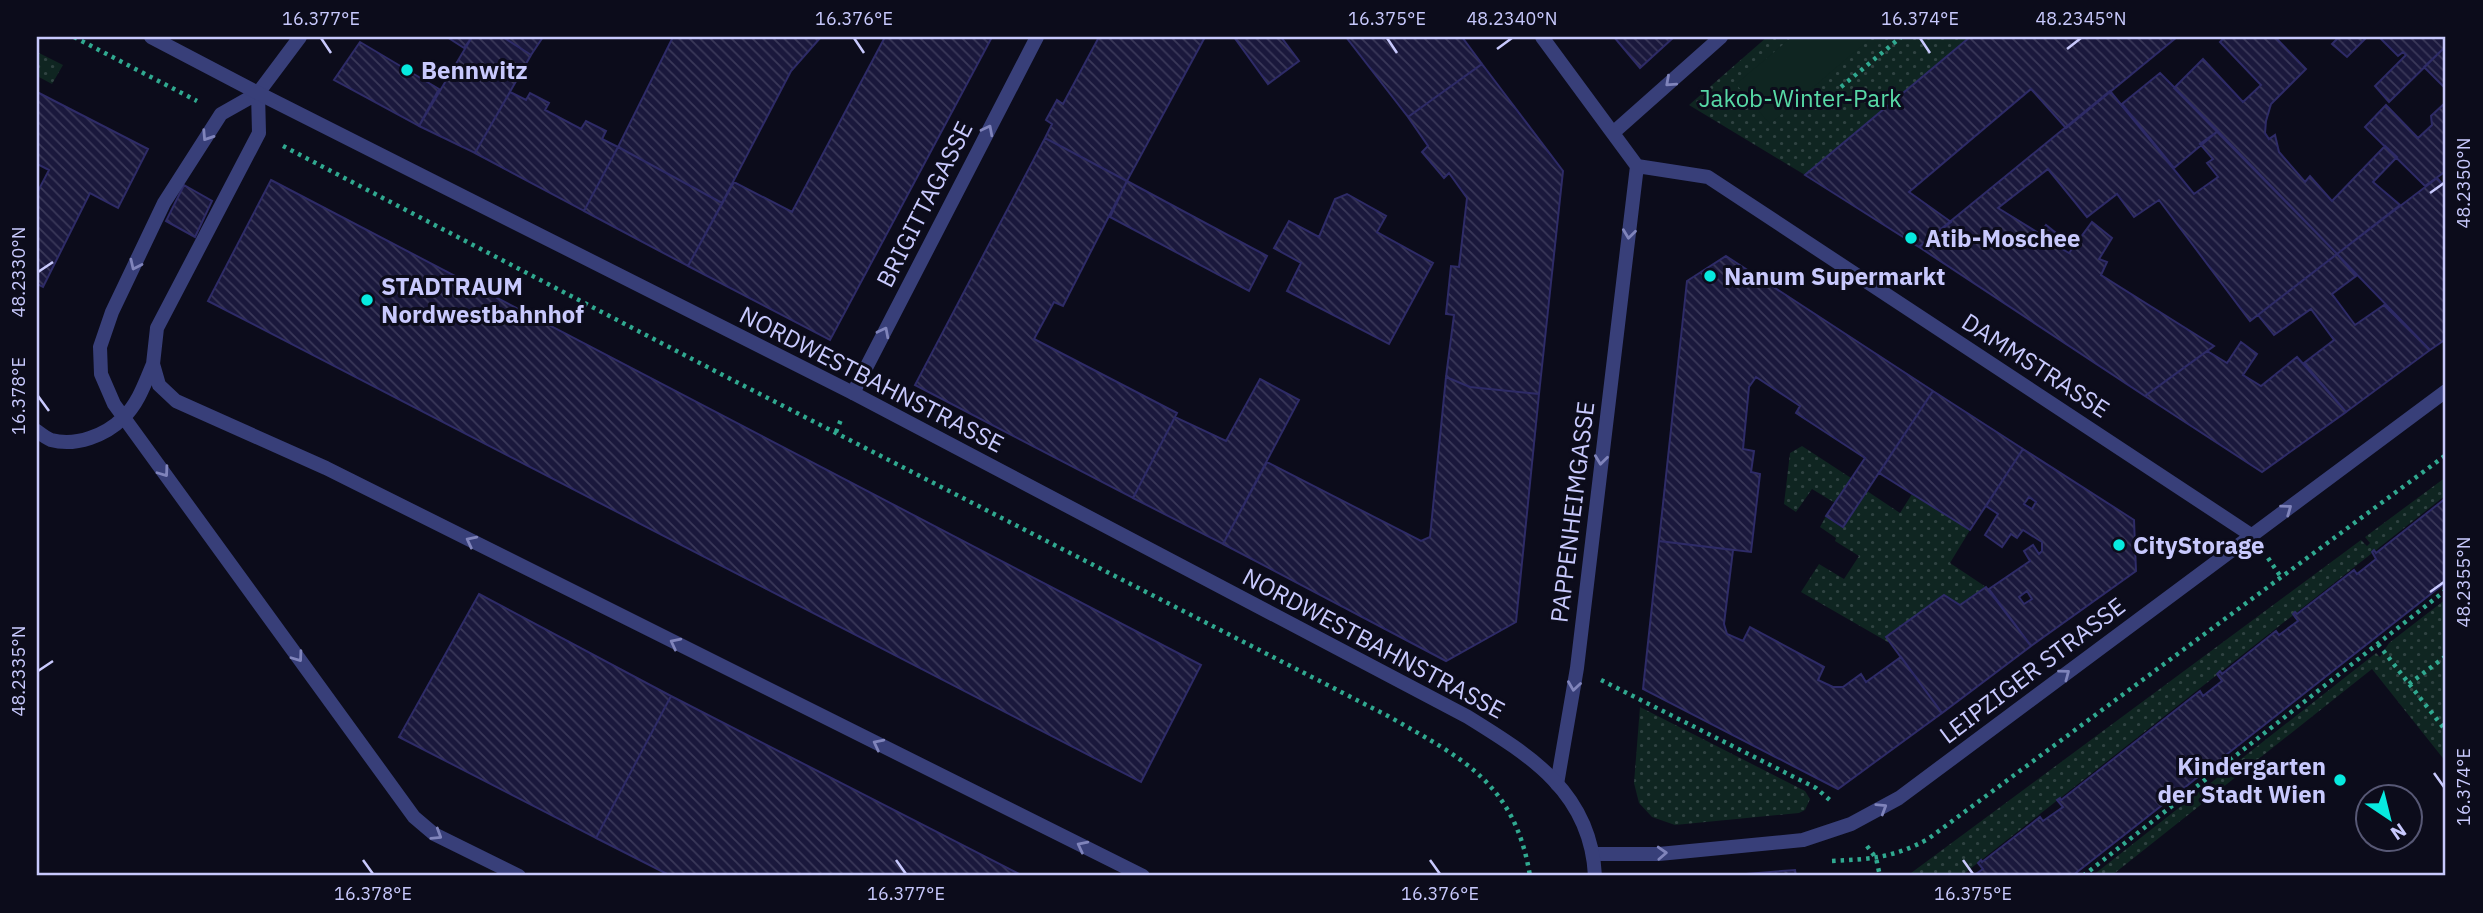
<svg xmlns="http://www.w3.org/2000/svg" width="2483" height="913" font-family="'IBM Plex Sans',sans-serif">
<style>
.green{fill:url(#green-dots)}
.pitch{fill:#0f2521}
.building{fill:url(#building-back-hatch);stroke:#2e2b67;stroke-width:2;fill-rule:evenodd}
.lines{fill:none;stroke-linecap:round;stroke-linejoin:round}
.path{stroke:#30a990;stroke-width:4.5;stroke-dasharray:3.5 5;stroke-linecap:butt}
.service{stroke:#383f79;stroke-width:14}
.minor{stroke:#383f79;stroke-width:14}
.tertiary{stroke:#383f79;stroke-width:14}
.oneway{stroke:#8084bb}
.ticks{fill:none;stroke:#c8c9fd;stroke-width:2.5}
.poi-dot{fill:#07eadf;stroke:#0c0c1b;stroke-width:2.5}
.labels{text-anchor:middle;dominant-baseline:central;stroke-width:6;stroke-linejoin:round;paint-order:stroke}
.poi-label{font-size:24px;font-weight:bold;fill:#c8c9fd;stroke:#0c0c1b;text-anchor:start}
.park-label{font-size:24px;fill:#57d9a6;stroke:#0c0c1b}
.street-label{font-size:24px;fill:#c8c9fd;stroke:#0c0c1b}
.neatline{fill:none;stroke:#c8c9fd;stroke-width:2.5}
.ticks-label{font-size:18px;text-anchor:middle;fill:#c8c9fd}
</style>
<defs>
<pattern id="green-dots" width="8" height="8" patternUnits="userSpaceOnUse" patternTransform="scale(1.75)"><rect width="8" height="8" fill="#0f2521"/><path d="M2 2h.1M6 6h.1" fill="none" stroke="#304342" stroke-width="1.8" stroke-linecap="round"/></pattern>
<pattern id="building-back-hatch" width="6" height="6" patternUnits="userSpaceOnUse" patternTransform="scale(1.75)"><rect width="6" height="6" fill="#1a183c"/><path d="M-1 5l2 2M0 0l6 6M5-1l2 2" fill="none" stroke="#3a3859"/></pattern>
</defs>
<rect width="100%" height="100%" fill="#0c0c1b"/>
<path class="green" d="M1767 37H1970L1805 175 1689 105Z
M37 52 63 65 52 84 37 76Z
M1802 446 1851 478 1835 503 1812 489 1796 512 1784 504 1790 453Z
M2446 477V495L1961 876H1907L2361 540 2367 546 2370 543 2365 537Z
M1867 491 1900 513 1912 494 1970 530 1950 563 1986 587 1960 605 1944 595 1886 636 1893 645 1801 592 1819 564 1844 579 1859 556 1835 541 1836 538 1820 527 1826 516 1843 526Z
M2446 599V762L2372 669 2111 876H2092L2376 653 2380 657 2389 643Z
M1640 707 1805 791 1810 799 1805 810 1799 813 1675 825 1652 817 1639 803 1634 783Z"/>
<path class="pitch" d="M1792 37H1872L1770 124 1736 84Z"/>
<path class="building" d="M447 37H472L464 48Z
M472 37H503L531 55 475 153 419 126Z
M503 37H543L531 55Z
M673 37H821L791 71 722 203 618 147Z
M885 37H992L830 340 688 266 734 182 792 212Z
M1099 37H1205L1127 181 1045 138 1052 124 1046 120 1057 100 1063 104Z
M1234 37H1281L1299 61 1268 84Z
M1346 37H1462L1482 64 1408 117Z
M1614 37H1674L1640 68Z
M1970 37H2177L2066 128 2031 89 1909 192 1951 222 1919 247 1805 175Z
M2225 37H2275L2306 69 2271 104 2266 121 2265 133 2269 139 2275 135 2279 152 2305 182 2310 176 2332 201 2385 146 2397 157 2373 182 2400 205 2337 254 2174 88 2203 59 2243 102 2261 85 2220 42Z
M2339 37H2367L2347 57 2332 44Z
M2379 37H2446V46L2389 102 2375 86 2406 55 2403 52 2398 56Z
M360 42 439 89 419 126 334 80Z
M2446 46V89L2424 67Z
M1482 64 1563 171 1539 394 1470 387 1446 377 1454 315 1446 314 1451 266 1459 267 1467 198 1449 173 1444 178 1422 152 1428 146 1408 117Z
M2160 73 2218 131 2174 168 2122 104Z
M2110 91 2194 194 2218 177 2207 163 2213 159 2200 144 2218 131 2337 254 2250 321 2159 200 2134 217 2117 194 2087 217 2048 169 1998 208 2040 234 2046 225 2056 233 2049 241 2069 253 2092 222 2112 238 2099 259 2107 262 2101 275 2214 346 2145 396 1919 247Z
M37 92 148 149 118 208 90 193 43 287 37 284V193L49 170 37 164Z
M510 92 526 100 530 93 549 103 545 110 581 129 586 121 606 131 602 139 618 147 584 211 475 153Z
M2446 102V171L2425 186 2365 127 2386 105 2418 138 2432 125 2431 116Z
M1045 138 1127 181 1063 306 1054 302 1034 339 1177 413 1133 498 915 385Z
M618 147 722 203 688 266 584 211Z
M2437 178 2446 188V339L2430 350 2337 254Z
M271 180 1201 665 1141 782 208 301Z
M1127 181 1267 256 1249 291 1110 217Z
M184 185 212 201 195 237 166 221Z
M1347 194 1386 216 1377 232 1433 263 1389 344 1287 291 1301 263 1274 248 1289 221 1319 237 1335 199Z
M2337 254 2356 276 2332 294 2355 325 2384 305 2430 350 2346 412 2304 363 2334 340 2311 309 2274 335 2258 315Z
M1726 256 1933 391 1843 527 1826 516 1865 458 1796 413 1800 406 1756 377 1749 387 1743 449 1754 451 1751 472 1760 474 1751 552 1659 541 1687 281Z
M2241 342 2257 354 2243 375 2261 386 2297 357 2346 412 2262 472 2145 396 2207 351 2227 363Z
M1446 377 1470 387 1539 394 1516 622 1446 661 1223 544 1267 462 1421 541 1430 537Z
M1260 379 1299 400 1223 544 1133 498 1175 417 1226 441Z
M1933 391 2023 449 1970 530 1879 473Z
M2023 449 2134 520 2136 571 2031 646 1989 589 2030 561 2024 551 2033 545 2039 554 2042 551V542L2023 530 2017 538 2011 534 2002 547 1985 535 1998 514 1986 506ZM2029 497 2036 502 2032 509 2024 504ZM2027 591 2032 599 2024 604 2019 597Z
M2446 498V582L2072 876H1973L1983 869 1978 863 1981 860 1982 862 2040 817 2043 821 2063 807 2057 800 2060 798 2061 800 2200 691 2203 696 2222 681 2217 674 2220 671 2222 674 2276 631 2279 635 2298 621 2293 614 2295 612 2297 614 2354 570 2357 574 2376 559 2372 552 2374 550 2376 553Z
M1659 541 1733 550 1724 624 1727 634 1743 641 1750 627 1824 667 1818 680 1833 687H1843L1861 674 1866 682 1901 657 1942 713 1838 789 1643 689Z
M1986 587 2031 646 1942 713 1886 637 1944 595 1960 605Z
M479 594 671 696 596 838 399 737Z
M671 696 1023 876H671L596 838Z
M1795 870 1796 876H1733L1732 875Z"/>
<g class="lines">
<path class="path" d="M74 37 197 101
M1841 87 1901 37
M283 146 717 372 1388 716C1462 758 1515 783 1530 876
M836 432 842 417
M2268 558 2281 577
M2378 644 2446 731
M1601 680 1816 788 1831 801
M2409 684 2446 656
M1867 846 1876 858 1880 876
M1832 861C1871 859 1893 858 1928 839L2446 455
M2083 876 2446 590"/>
<path class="service" d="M37 431C41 434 46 438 51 440 76 447 106 435 123 418 138 404 145 383 153 364
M519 876 434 834 414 817 114 404 101 374 100 347 112 312 164 203 221 114 258 93 259 133 157 328 153 364 159 385 176 401 326 468 1143 876"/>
<path class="minor" d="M1542 37 1637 166 1708 177 2251 535
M258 93 300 37
M1614 132 1721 37
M853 393 1037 37
M1557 784 1577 668 1637 166
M1593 854H1659L1803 840 1851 824 1899 798 2446 391"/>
<path class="tertiary" d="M151 37 258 93 853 393 1468 717C1531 756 1591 793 1595 876"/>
</g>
<defs><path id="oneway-chevron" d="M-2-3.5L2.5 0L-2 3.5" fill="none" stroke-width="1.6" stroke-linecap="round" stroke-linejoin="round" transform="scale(1.75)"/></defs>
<g class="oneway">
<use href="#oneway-chevron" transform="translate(1670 82) rotate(138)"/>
<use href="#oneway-chevron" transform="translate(988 130) rotate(-63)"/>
<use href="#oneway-chevron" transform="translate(207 136) rotate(123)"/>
<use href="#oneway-chevron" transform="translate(1629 234) rotate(97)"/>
<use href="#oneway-chevron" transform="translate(135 265) rotate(115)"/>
<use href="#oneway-chevron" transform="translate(884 332) rotate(-63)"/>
<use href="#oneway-chevron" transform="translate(1601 460) rotate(97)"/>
<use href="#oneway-chevron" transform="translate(164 472) rotate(54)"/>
<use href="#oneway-chevron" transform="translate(2287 509) rotate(-36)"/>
<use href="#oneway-chevron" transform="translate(471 541) rotate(-153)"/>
<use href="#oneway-chevron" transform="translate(675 643) rotate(-153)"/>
<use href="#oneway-chevron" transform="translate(298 657) rotate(54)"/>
<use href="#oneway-chevron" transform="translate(2065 674) rotate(-37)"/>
<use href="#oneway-chevron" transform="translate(1574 686) rotate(98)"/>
<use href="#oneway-chevron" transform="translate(878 744) rotate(-153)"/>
<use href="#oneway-chevron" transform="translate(1882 808) rotate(-32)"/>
<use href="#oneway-chevron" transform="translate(437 835) rotate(32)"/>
<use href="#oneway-chevron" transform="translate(1082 846) rotate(-153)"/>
<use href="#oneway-chevron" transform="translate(1662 853) rotate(-3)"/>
</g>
<path class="ticks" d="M321 38 331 53M854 38 864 53M1387 38 1397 53M1920 38 1930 53M1497 49 1512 38M2067 49 2081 38M2430 193 2444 183M38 272 53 262M38 396 49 411M2430 592 2444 582M38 671 53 661M2434 773 2444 787M363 860 373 874M896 860 906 874M1430 860 1440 874M1963 860 1973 874"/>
<g class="poi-dot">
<circle cx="407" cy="70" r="7"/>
<circle cx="1911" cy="238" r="7"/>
<circle cx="1710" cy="276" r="7"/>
<circle cx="367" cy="300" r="7"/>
<circle cx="2119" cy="545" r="7"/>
<circle cx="2340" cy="780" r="7"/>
</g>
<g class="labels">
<g class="poi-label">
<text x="421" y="70">Bennwitz</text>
<text x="1925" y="238">Atib-Moschee</text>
<text x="1724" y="276">Nanum Supermarkt</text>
<text x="381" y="286">STADTRAUM<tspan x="381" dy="28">Nordwestbahnhof</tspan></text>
<text x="2133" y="545">CityStorage</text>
<text x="2326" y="766" text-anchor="end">Kindergarten<tspan x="2326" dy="28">der Stadt Wien</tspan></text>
</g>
<g class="park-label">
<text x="1800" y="98">Jakob-Winter-Park</text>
</g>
<g class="street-label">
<text transform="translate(924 204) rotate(-63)">BRIGITTAGASSE</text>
<text transform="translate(2036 365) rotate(33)">DAMMSTRASSE</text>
<text transform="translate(872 379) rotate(27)">NORDWESTBAHNSTRASSE</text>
<text transform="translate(1572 512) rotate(-83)">PAPPENHEIMGASSE</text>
<text transform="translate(1374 643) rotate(28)">NORDWESTBAHNSTRASSE</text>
<text transform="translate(2032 670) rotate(-37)">LEIPZIGER STRASSE</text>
</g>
</g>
<rect width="2483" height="913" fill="none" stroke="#0c0c1b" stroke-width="77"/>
<g transform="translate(2389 818) rotate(145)"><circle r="33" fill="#0c0c1b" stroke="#575875" stroke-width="2"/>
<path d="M0-5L12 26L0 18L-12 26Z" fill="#07eadf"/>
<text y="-10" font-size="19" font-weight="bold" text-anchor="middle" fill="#c8c9fd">N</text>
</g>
<rect x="38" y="38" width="2406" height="836" class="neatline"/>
<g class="ticks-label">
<text x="321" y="25">16.377°E</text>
<text x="854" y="25">16.376°E</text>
<text x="1387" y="25">16.375°E</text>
<text x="1512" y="25">48.2340°N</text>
<text x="1920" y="25">16.374°E</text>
<text x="2081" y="25">48.2345°N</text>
<text transform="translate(2464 183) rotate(-90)" y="6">48.2350°N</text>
<text transform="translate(19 272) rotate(-90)" y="6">48.2330°N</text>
<text transform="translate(19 396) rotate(-90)" y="6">16.378°E</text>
<text transform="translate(2464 582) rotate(-90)" y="6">48.2355°N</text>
<text transform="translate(19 671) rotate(-90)" y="6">48.2335°N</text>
<text transform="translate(2464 787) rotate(-90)" y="6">16.374°E</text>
<text x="373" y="900">16.378°E</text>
<text x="906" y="900">16.377°E</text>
<text x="1440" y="900">16.376°E</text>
<text x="1973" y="900">16.375°E</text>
</g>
</svg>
